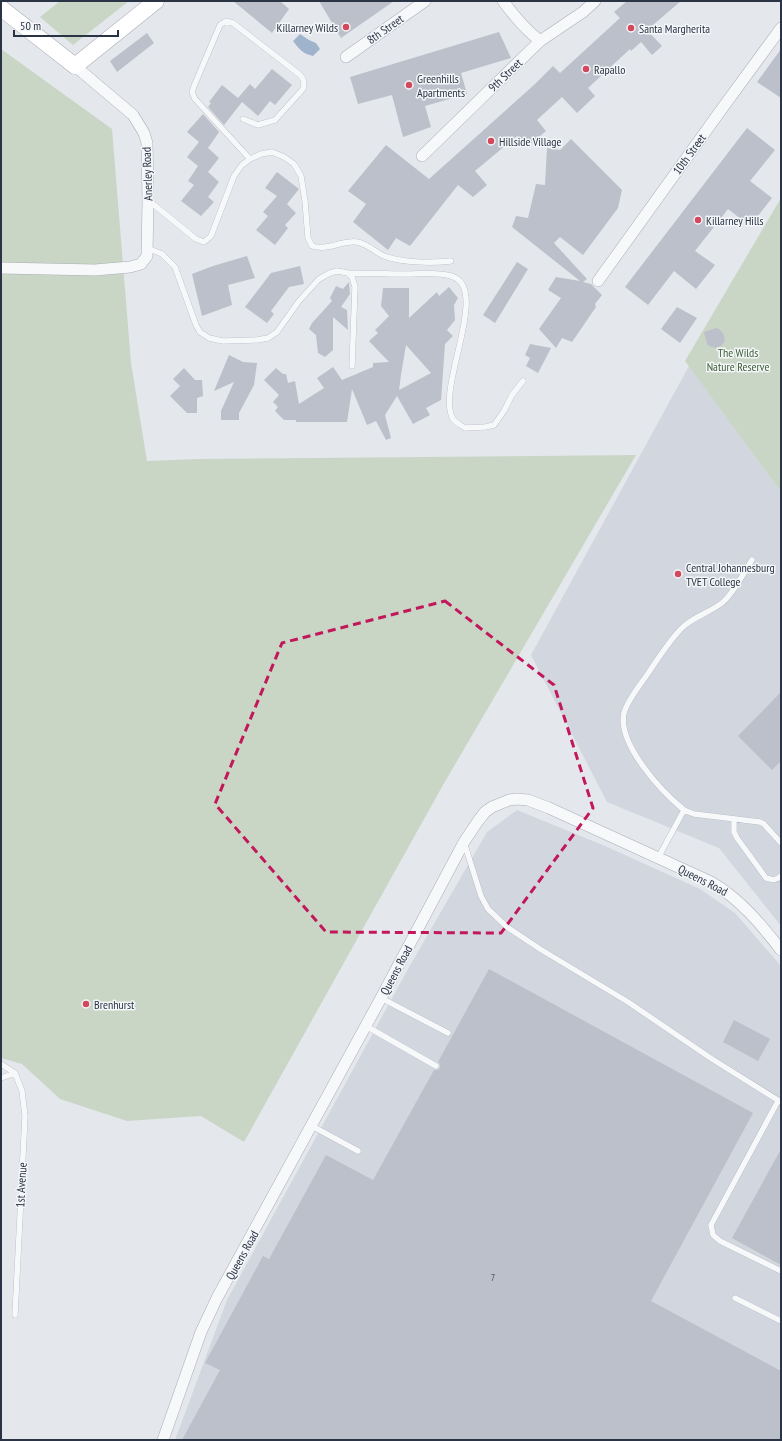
<svg xmlns="http://www.w3.org/2000/svg" width="782" height="1441" font-family="'PT Sans Narrow',sans-serif">
<style>
.built{fill:#d2d6de}
.green{fill:#c9d6c5}
.water{fill:#9fb4cc}
.building{fill:#bbc0ca;fill-rule:evenodd}
.lines{fill:none;stroke-linecap:round;stroke-linejoin:round}
.lane-casing{stroke:#a9aeb7;stroke-width:6}
.street-casing{stroke:#a9aeb7;stroke-width:12}
.secondary-casing{stroke:#a9aeb7;stroke-width:17}
.lane{stroke:#f7f8fa;stroke-width:5.5}
.street{stroke:#f7f8fa;stroke-width:11}
.secondary{stroke:#fff;stroke-width:16}
.marked{fill:none;stroke:#c2185b;stroke-width:3;stroke-dasharray:8 5;stroke-linejoin:round}
.poi-dot{fill:#d1495b;stroke:#f4f6f9;stroke-width:1.5}
.labels{text-anchor:middle;dominant-baseline:central;stroke-width:3;stroke-linejoin:round;paint-order:stroke}
.number-label{font-size:10px;fill:#4f5766}
.poi-label{font-size:12px;fill:#2b3445;stroke:#f4f6f9;text-anchor:start}
.street-label{font-size:12px;fill:#2b3445;stroke:#f4f6f9}
.park-label{font-size:12px;fill:#3f6138;stroke:#f4f6f9}
</style>
<rect width="100%" height="100%" fill="#e4e7ec"/>
<path class="built" d="M689 366 781 492V926L719 848 607 802 531 655Z
M517 810 605 846 700 889 735 913 781 966V1440H175L227 1300 408 969 487 832Z"/>
<path class="green" d="M60 1H129L73 45 40 17Z
M1 49 112 129 131 363 147 461 198 459 636 455 443 785 244 1142 201 1116 127 1121 60 1099 22 1064 1 1058Z
M781 198V492L685 361Z"/>
<path class="water" d="M300 34 309 40 316 43 320 49 313 56C303 54 299 49 293 41Z"/>
<path class="building" d="M233 1H280L289 9 272 33Z
M319 1H394L341 38Z
M627 1H681L647 30 662 46 652 55 641 42 631 51 630 49 588 88 595 96 577 113 562 97 537 120 546 131 527 147 517 136 475 171 487 185 473 197 458 185 410 246 396 238 388 250 353 222 366 204 348 191 386 145 429 179 535 84 553 66 560 73 620 18 614 12Z
M499 32 511 58 461 73 467 94 425 106 431 127 403 137 392 95 358 104 350 77Z
M147 33 154 43 117 72 110 61Z
M781 49V98L757 82Z
M272 69 292 85 275 105 270 101 258 116 242 102 224 125 208 107 211 103 209 102 222 85 238 98 250 84 255 89Z
M203 114 219 132 208 148 219 158 208 172 219 182 208 197 214 202 201 216 181 201 194 185 188 181 198 166 187 157 199 142 187 132Z
M747 128 775 150 750 181 772 198 750 226 728 209 695 251 715 265 696 289 674 271 648 305 625 287Z
M571 139 622 190 618 208 583 255 560 237 554 243 587 279 583 282 591 284 602 295 595 304 596 307 572 342 562 338 556 348 539 329 561 298 548 290 556 277 580 281 512 227 516 216 528 218 536 184 545 185 547 148 560 150Z
M277 172 299 189 287 204 296 213 285 225 288 228 275 245 256 230 268 216 263 212 277 196 265 188Z
M247 256 255 278 228 285 232 305 202 316 192 274 213 266Z
M517 262 528 269 495 323 483 315Z
M300 266 304 284 289 287 271 311 274 314 267 323 245 307 271 273Z
M349 282 350 294 341 307 347 310 348 330 333 317V350L325 357 318 353 316 335 309 329 312 323 332 301 330 298 336 286 343 289Z
M449 287 458 298 454 305 455 320 447 330 453 336 445 344 441 400 426 408 430 415 413 424 397 396 385 415 391 438 386 440 376 421 367 425 352 389 347 422H296V420H284L275 411 278 407 273 402 279 395 264 380 276 368 283 374H286L288 383 295 381 299 404 324 388 317 378 333 367 342 380 373 367V363L389 362 369 341 378 333 375 330 389 316 381 306 383 288H409V318L437 292 439 296ZM406 345 431 373 399 390 401 375Z
M677 307 697 318 680 343 661 329Z
M716 328 719 329 723 333 725 341 721 346 715 348 709 346 707 344 704 332Z
M530 344 551 348 538 373 526 366 530 358 525 355Z
M229 355 243 362 257 363 254 385 239 413V420H221V411L234 382 214 391Z
M184 368 195 380H202L203 396 197 398V413H187L170 396 180 386 173 379Z
M781 692V761L772 770 738 736Z
M489 969 753 1113 651 1301 781 1371V1440H182L220 1370 205 1363 263 1256 269 1259 326 1155 373 1180 434 1070H438L440 1068V1064L438 1062Z
M734 1020 770 1039 758 1061 723 1042Z
M781 1149V1265L732 1238Z"/>
<g class="lines">
<defs>
<path id="lane" d="M243 119 258 125 275 120 303 89C305 82 304 79 299 74L233 23 226 21 220 25 194 86 192 92 195 99 250 159
M148 200 196 239 204 242 211 236 234 176 242 165 250 159 261 154 272 152 284 157 294 164 301 176 305 201 308 238 312 246C328 251 342 240 357 242 368 244 375 252 384 256 402 263 432 263 451 261
M147 248 162 254 175 267 196 325 200 332 209 338 223 341 257 340 268 338 277 332 299 301 319 279 330 273 337 271 348 273 352 277 355 287 352 366
M348 273C367 273 387 274 406 274 421 274 437 272 451 276 492 287 435 389 453 419 456 423 461 425 465 428L485 427 494 425 504 411 512 395 523 381
M684 810C662 792 617 744 624 713 628 699 641 684 649 672 660 656 670 639 684 626 695 616 711 612 723 602 734 593 744 572 752 560
M734 819V832L737 838 766 878C773 880 776 881 781 876
M464 842 481 896 488 909 507 927 540 949 628 1002 712 1059 781 1102
M658 858 684 810 694 814 760 822 764 824 781 843
M381 998 448 1033
M366 1026 436 1066
M1 1064 15 1073 22 1091 25 1116 15 1315
M1 1078 15 1073
M778 1101 711 1225 713 1235 720 1241 781 1271
M312 1126 358 1151
M735 1298 781 1321"/>
<path id="street" d="M503 1C514 16 525 29 540 41
M346 57 425 1
M422 156 540 41 583 12 595 1
M1 268 95 270 130 267 141 264 147 256 148 200 147 143 144 133 133 115 75 66
M598 281 721 110 781 28
M163 1440 201 1332 217 1298 381 998 464 842 478 821 485 812 492 807 509 800 517 799 528 800 549 808 711 882C740 899 760 923 781 950"/>
<path id="secondary" d="M1 8 75 66 156 1"/>
</defs>
<use href="#lane" class="lane-casing"/>
<use href="#street" class="street-casing"/>
<use href="#secondary" class="secondary-casing"/>
<use href="#lane" class="lane"/>
<use href="#street" class="street"/>
<use href="#secondary" class="secondary"/>
</g>
<path class="marked" d="M445 601 554 685 593 808 501 933 326 932 215 804 282 643Z"/>
<g class="poi-dot">
<circle cx="346" cy="27" r="4"/>
<circle cx="631" cy="28" r="4"/>
<circle cx="586" cy="69" r="4"/>
<circle cx="409" cy="85" r="4"/>
<circle cx="491" cy="141" r="4"/>
<circle cx="698" cy="220" r="4"/>
<circle cx="678" cy="574" r="4"/>
<circle cx="86" cy="1004" r="4"/>
</g>
<g class="labels">
<g class="number-label">
<text x="493" y="1277">7</text>
</g>
<g class="poi-label">
<text x="338" y="27" text-anchor="end">Killarney Wilds</text>
<text x="639" y="28">Santa Margherita</text>
<text x="594" y="69">Rapallo</text>
<text x="417" y="78">Greenhills<tspan x="417" dy="14">Apartments</tspan></text>
<text x="499" y="141">Hillside Village</text>
<text x="706" y="220">Killarney Hills</text>
<text x="686" y="567">Central Johannesburg<tspan x="686" dy="14">TVET College</tspan></text>
<text x="94" y="1004">Brenhurst</text>
</g>
<g class="street-label">
<text transform="translate(385 29) rotate(-35)">8th Street</text>
<text transform="translate(505 75) rotate(-44)">9th Street</text>
<text transform="translate(689 154) rotate(-54)">10th Street</text>
<text transform="translate(147 174) rotate(-92)">Anerley Road</text>
<text transform="translate(703 880) rotate(27)">Queens Road</text>
<text transform="translate(396 970) rotate(-62)">Queens Road</text>
<text transform="translate(21 1185) rotate(-87)">1st Avenue</text>
<text transform="translate(242 1255) rotate(-61)">Queens Road</text>
</g>
<g class="park-label">
<text x="738" y="352">The Wilds<tspan x="738" dy="14">Nature Reserve</tspan></text>
</g>
</g>
<rect width="782" height="1441" fill="none" stroke="#2b3445" stroke-width="4"/>
<path d="M14 30v6h104v-6" fill="none" stroke="#2b3445" stroke-width="2"/>
<text x="20" y="30" font-size="12" fill="#2b3445" stroke="#f4f6f9" stroke-width="3" paint-order="stroke">50 m</text>
</svg>
